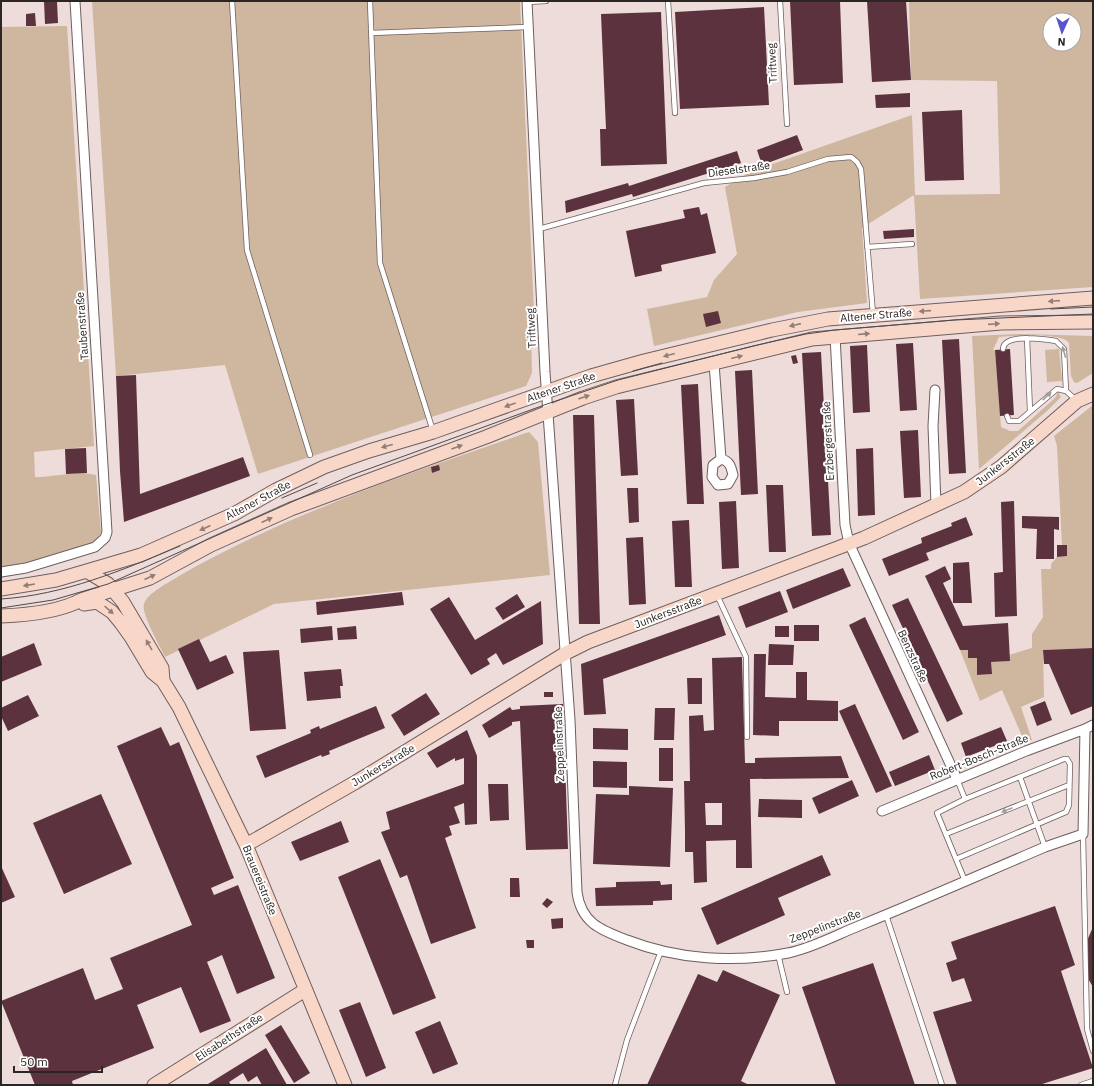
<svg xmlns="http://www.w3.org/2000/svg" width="1094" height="1086" font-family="'IBM Plex Sans',sans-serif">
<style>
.green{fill:#ceb69f;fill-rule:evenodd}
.building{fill:#5b323e;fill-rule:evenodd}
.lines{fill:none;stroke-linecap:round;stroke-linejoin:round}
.lane-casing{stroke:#6e5f5e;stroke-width:6}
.street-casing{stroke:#6e5f5e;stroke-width:11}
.secondary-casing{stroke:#6e5f5e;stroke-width:15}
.lane{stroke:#fff;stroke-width:4.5}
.street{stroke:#fff;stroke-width:9}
.secondary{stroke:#f8d7c9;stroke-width:13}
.tram{stroke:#524a49;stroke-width:1}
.oneway{fill:#927e76}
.oneway2{fill:#a09d9c}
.labels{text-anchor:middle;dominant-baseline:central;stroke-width:4;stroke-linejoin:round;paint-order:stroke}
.street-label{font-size:11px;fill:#2b2524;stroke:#fff}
</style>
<rect width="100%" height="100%" fill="#eddcda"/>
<path class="green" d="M92 1H520L535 335 531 334 532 373 526 386 258 474 225 365 116 376Z
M909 1H1093V287L920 299 914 195 862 228 867 303 798 312 654 346 647 309 707 297 714 280 737 254 725 187 750 172 912 115 915 195 1000 194 997 81 911 80ZM1050 20H1074V44H1050Z
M67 26 94 446 34 452 35 477C56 477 76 470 96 475L101 533 94 543 37 561 1 567V27Z
M1020 334 1093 336V373L1077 383 1074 382 1071 376 1069 343C1063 332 1012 336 999 337L993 350H995L1001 427 1010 431H1018L1055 398 1058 392 1061 397 1047 411 979 469 972 336Z
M1059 349 1062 381 1047 382 1045 350Z
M1093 405V648L1043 650 1044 697 1021 707 1032 740 1025 743 1002 690 980 701 960 650H968V658H977V675L991 674V662L1009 661V655L1032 648V634L1043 617 1041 569H1051V564L1057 557 1067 556V545H1062L1057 446 1054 436Z
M529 432 538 442 550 575 274 604 165 657C160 646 141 614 144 604 147 593 170 582 179 576 289 513 410 473 529 432Z"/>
<path class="building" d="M44 1H57L58 23 45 24Z
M790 1H840L843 83 794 85Z
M867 1H906L911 80 872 82Z
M764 7 769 105 680 109 675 12Z
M661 12 667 164 601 166 600 129H606L601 14Z
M35 13 36 26H26V14Z
M910 93V107L876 108 875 95Z
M962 110 964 180 925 181 922 112Z
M797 135 803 150 762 165 757 150Z
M737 151 741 163 633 197 632 194 566 213 565 201 628 183 629 186Z
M699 207 701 215 707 213 716 253 661 265 662 271 635 277 626 231 685 218 683 210Z
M914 229V237L884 239 883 231Z
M718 311 721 323 706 327 703 314Z
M959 339 966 473 949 474 942 340Z
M913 343 917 410 900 411 896 344Z
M867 345 870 412 853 413 850 346Z
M1010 349 1014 415 1000 416 995 350Z
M821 352 831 535 812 536 802 353Z
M796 355 798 363 793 364 791 356Z
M752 370 758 494 741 495 735 371Z
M136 375 140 494 243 457 250 476 124 522 120 471 116 376Z
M698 384 704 504H687L681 385Z
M634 399 638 475 621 476 616 400Z
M573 415H594L600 624H579Z
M918 430 921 497 904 498 900 431Z
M86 448 87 473 66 474 65 449Z
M873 448 875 515 858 516 856 449Z
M439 465 440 470 432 473 431 467Z
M766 485H783L786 552H769Z
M627 488H638L639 522 629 523Z
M736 501 739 568 722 569 719 502Z
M1014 501 1017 616 995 617 994 573 1003 572 1001 502Z
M1022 516 1059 517V530L1054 529V559H1036L1037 529 1022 528Z
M966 517 973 535 926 553 929 560 889 576 882 559 922 543 921 538 952 526 951 523Z
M689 520 692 587H675L672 521Z
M643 537 646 604 629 605 626 538Z
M1057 545H1067V556L1057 557Z
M969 562 972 603H953V563Z
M945 566 951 579 943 583 963 626 1008 623 1010 661 991 662 992 674 977 675V658H968V650H960L925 576Z
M843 568 851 586 793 609 786 590Z
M780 591 788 612 746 628 738 607Z
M402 592 404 605 317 615 316 602Z
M517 594 525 607 503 620 495 608Z
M449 597 475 640 541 601 543 644 503 665 496 653 487 659 490 664 471 675 430 609Z
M908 598 963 714 947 722 892 605Z
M719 615 726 635 603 679 606 714 584 715 581 664Z
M865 617 919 732 903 740 849 625Z
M794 625H819V641H794Z
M332 626 333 640 301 643 300 629Z
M356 626 357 639 338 640 337 628Z
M775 626H789V637H775Z
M199 639 210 662 226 655 234 673 197 690 178 649Z
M34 643 42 665 1 682V657Z
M769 644 794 645 793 665H768Z
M1093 648V706L1071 715 1049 664H1044L1043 650Z
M279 650 286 729 250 731 243 652Z
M754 654H766L765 697 796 698V672H807V700L838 701V721H779V736L753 735Z
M742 657 745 763H755V758L841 756 849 778 750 779 752 868H736V840L706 841 707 882 694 883 693 852H685V831L684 781H690L689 716 703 715 704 731 714 730 712 658ZM705 803H722V825H706Z
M341 669 343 686H340L341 698 307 701 304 672Z
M687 678H702V704H688Z
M544 692H553V697H544Z
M426 693 440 714 404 736 391 715Z
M28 695 39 716 8 731 1 716V708Z
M1045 701 1052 720 1037 726 1030 707Z
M563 704 568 849 526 850 520 721 512 722V725L489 738 482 725 510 707 512 710 520 709V706Z
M855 704 892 786 876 793 839 711Z
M376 706 385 728 329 751 330 754 322 757 321 755 265 778 256 756 311 733 310 730 319 726 320 729Z
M655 708H675L674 740H654Z
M161 727 170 746 179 742 234 878 211 888 214 895 238 885 275 978 237 994 222 955 207 962 231 1021 200 1033 181 987 137 1005 154 1048 72 1081 73 1085H35L1 1001 83 968 95 1000 123 989 110 958 192 925 117 746Z
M1001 727 1007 741 966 757 961 743Z
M593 728 628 729V750L593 749Z
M467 730 477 756V824L465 825 464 803 454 807 460 823 449 826 452 835 445 838 476 928 431 944 407 875 400 878 381 832 390 829 386 812 464 784V758L455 761V758L437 768 427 753Z
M659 748H673V781H659Z
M929 755 935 770 895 786 889 772Z
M593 761 627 762V788L593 787Z
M852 780 859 796 819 814 812 798Z
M488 784H508L509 820 490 821Z
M629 786 673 788 670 867 593 864 596 794 629 795Z
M101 794 132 864 64 894 33 823Z
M759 799 802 800V818L758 817Z
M341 821 349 842 300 861 291 842Z
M822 855 831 875 778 898 785 915 717 945 701 908Z
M380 859 436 998 393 1015 338 877Z
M1 866 15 897 1 903Z
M510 878H519L520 897H510Z
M660 881 661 885 672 884V900L653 901V905L596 906 595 888 616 887V882Z
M547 898 553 902 547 908 542 904Z
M1055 906 1075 965 1061 971 1093 1068 1039 1085H957L933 1012 972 1001 964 978 952 982 946 963 957 959 951 942Z
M563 918V928L552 929 551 919Z
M1093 927V987L1087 977 1086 943Z
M526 940H534V948H527Z
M873 963 915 1085H836L802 987Z
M723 970 780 995 741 1081 749 1085H647L698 974 717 982Z
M360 1002 386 1068 366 1077 339 1010Z
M440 1021 458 1064 433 1074 415 1032Z
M281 1025 310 1073 294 1083 265 1035Z
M266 1048 287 1085H262L257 1076 248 1082 243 1073 229 1082 231 1085 208 1084Z"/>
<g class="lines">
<defs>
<path id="lane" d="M232 1 247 250 310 455
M370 1 380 263 433 431
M668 1 675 113
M780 1 787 124
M527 2 546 1
M371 33 528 27
M539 229 704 183 754 178 787 172 828 159 851 157 857 162 861 169 873 314
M867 247 912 244
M1027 338 1030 411
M1003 349C1004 333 1044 339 1056 341L1064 349 1066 391
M1007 416 1009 421H1019L1057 389 1066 391 1075 399
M717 595 746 657 747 737
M1064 759H1067L1070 764 1069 805 1066 812 956 859 937 813 965 799Z
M1020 777 1045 847
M957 779 965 799
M946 834 1069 785
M1083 834 1087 1029 1093 1051
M956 859 965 881
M886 915 942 1085
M778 954 787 992
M615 1085 627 1040 661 951
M1081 1085 1093 1081"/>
<path id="street" d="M527 1 545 372 570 720 577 892C581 923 601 930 627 940 678 960 735 963 788 953 813 948 838 934 861 925 923 900 984 873 1045 847L1083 834 1085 729 1093 725
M835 336 845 525 849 543 957 779
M714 363 721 459
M935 390 933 426 936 505
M721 459C730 461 731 467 733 475L728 484 718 485 712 477 713 465Z
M1 572 26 568 95 547 105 538 107 532 75 1
M882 811 1026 751 1085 729"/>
<path id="secondary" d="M88 572 108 584 123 602 162 668 163 681
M1 589 56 580 141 555 234 514 276 490 324 467 369 451 433 432 591 376 644 361 772 330 828 319 1093 298
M84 604 97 602 112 612 121 623 131 637 152 672 163 681 179 707 246 845 345 1085
M1 616C26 615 59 612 81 600L150 578 211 545 291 509 486 437 583 398 616 387 812 339 1001 323 1093 322
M246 845 356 782 566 653 588 642 864 538 964 492 1001 467 1077 401 1093 394
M154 1085 305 990"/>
</defs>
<use href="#lane" class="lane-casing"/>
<use href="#street" class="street-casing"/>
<use href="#secondary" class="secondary-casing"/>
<use href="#lane" class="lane"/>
<use href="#street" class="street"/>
<use href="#secondary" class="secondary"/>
<path class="tram" d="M1051 309 1093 307
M633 371 662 363
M282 498 317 483
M1 599C64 595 123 570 180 546
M1 608 53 600 108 584 352 475 547 404 618 380 753 346 806 334 835 330 955 320 1093 314"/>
</g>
<defs><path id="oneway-solid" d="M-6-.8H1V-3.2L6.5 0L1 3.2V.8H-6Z"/></defs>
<g class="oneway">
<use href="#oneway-solid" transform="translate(1054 301) rotate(176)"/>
<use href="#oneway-solid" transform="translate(925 311) rotate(176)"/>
<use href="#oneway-solid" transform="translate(994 324) rotate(-4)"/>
<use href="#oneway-solid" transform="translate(795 325) rotate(167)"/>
<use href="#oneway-solid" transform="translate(864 334) rotate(-5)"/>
<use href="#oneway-solid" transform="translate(669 355) rotate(165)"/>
<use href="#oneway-solid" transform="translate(737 357) rotate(-14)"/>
<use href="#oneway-solid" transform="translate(584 397) rotate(-19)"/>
<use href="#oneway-solid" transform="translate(510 405) rotate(160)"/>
<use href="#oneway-solid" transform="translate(387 446) rotate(165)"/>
<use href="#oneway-solid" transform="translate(457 447) rotate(-20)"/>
<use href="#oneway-solid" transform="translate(267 520) rotate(-24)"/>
<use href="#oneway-solid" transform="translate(205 528) rotate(155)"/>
<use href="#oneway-solid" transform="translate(150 577) rotate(-24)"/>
<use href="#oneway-solid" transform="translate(29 585) rotate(171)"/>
<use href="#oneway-solid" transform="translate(109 610) rotate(42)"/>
<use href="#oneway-solid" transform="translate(149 645) rotate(-120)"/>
</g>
<g class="oneway2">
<use href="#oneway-solid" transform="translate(1064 352) rotate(-106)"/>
<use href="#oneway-solid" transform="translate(1047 396) rotate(-43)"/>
<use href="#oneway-solid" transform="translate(1007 810) rotate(158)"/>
</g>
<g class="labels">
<g class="street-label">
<text transform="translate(772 63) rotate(-93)">Triftweg</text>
<text transform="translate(739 169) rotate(-8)">Dieselstraße</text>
<text transform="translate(876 315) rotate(-5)">Altener Straße</text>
<text transform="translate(82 326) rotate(-94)">Taubenstraße</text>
<text transform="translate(531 328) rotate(-93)">Triftweg</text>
<text transform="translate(561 387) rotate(-19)">Altener Straße</text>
<text transform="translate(828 441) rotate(-93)">Erzbergerstraße</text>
<text transform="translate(1005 461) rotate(-38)">Junkersstraße</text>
<text transform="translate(258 500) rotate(-28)">Altener Straße</text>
<text transform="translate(668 612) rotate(-21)">Junkersstraße</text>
<text transform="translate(913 656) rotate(65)">Benzstraße</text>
<text transform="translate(559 744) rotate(-92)">Zeppelinstraße</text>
<text transform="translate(979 757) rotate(-22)">Robert-Bosch-Straße</text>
<text transform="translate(383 765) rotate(-31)">Junkersstraße</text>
<text transform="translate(260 880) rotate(68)">Brauereistraße</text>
<text transform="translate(825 926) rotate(-21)">Zeppelinstraße</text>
<text transform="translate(229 1037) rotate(-33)">Elisabethstraße</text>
</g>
</g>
<rect width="1094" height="1086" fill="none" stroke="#2b2524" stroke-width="4"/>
<g transform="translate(1062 32) rotate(183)"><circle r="19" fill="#ffffff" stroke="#aaa8a7"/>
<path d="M0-3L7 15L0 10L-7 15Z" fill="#5655cc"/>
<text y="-6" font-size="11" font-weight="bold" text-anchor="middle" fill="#2b2524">N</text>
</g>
<path d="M14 1066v6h88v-6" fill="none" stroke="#2b2524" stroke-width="2"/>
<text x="20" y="1066" font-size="12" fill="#2b2524" stroke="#ffffff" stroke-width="3" paint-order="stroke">50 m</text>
</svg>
